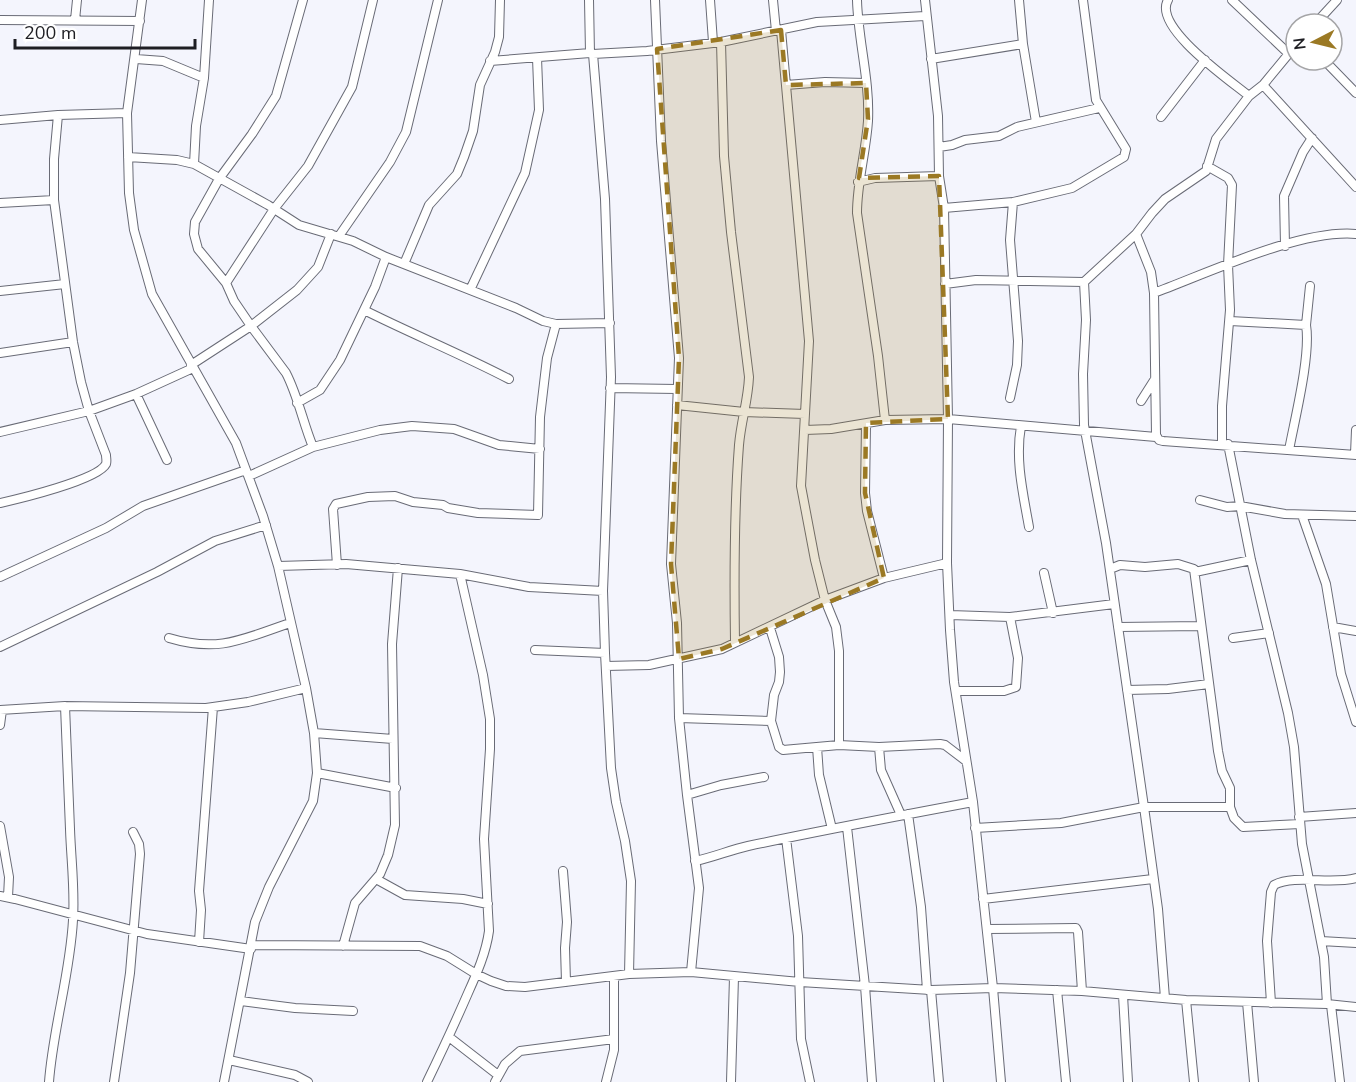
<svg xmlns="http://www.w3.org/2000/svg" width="1356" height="1082" font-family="'Nunito Sans',sans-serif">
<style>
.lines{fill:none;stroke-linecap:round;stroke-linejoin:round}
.minor-casing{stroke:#696b76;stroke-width:10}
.minor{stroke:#fff;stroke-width:8}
.marked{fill:#9b7924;fill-opacity:0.2;stroke:#9b7924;stroke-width:4.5;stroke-dasharray:12 8;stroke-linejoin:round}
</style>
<rect width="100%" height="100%" fill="#f4f5fd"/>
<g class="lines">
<defs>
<path id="minor" d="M142 0 127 113 129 193 134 230 152 294 236 443 263 516 278 566 306 688 314 733 317 773 313 801 269 887 255 922 224 1082
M589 0 590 53 593 54 647 51 721 42 817 22 925 16
M655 0 661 141 679 358 671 564 677 623 679 718 687 795 699 888 691 972
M710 0 713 42
M773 0 776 31
M857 0C858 40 870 80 868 121 866 152 857 182 857 213L878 356 885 420
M925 0 938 116 939 176 944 208 948 419 947 563 950 630 954 682 973 802 993 988 1001 1082
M1168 0C1152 27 1231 81 1249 96
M1232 0 1289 54
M0 20 140 21
M75 20 77 0
M1315 24 1337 0
M781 30 809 341 801 486 815 560 825 600 836 627 839 651V745
M721 42 724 156 731 232 749 377C748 401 741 421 739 445 734 510 734 576 735 642
M1023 44 1036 122
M1296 45 1263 85 1249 96 1216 139 1206 171 1165 199 1152 213 1136 234 1151 272 1154 293 1156 435 1159 440 1163 441 1356 455
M593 54 605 199 611 377 603 591 605 653 611 768 616 802 625 841 631 881 629 974
M136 59 163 61 204 78 196 126 194 164
M931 59 1023 44 1019 0
M1324 60 1356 93
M490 61 590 53
M204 78 209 0
M786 85 825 82 866 83
M1263 85 1356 187
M1161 117 1205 60
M0 120 58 115 127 113
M939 147 952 145 965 140 999 136 1017 127 1099 108
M128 157 177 160 194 164 268 205 299 225 353 241 386 257 516 308 543 321 556 324 610 323
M1207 166 1228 178 1232 185 1228 265 1230 310 1222 406V444
M858 182 875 178 939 176
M0 203 54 200
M944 208 1013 202 1072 188 1124 157 1126 149 1096 100 1083 0
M339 236 390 162 406 132 438 0
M1285 246 1284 196 1303 152 1312 138
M404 264 429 205 457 174 464 157 473 131 480 85 495 52 499 37 500 0
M1084 282 1086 320 1083 374 1084 425 1106 543 1144 807 1158 909 1165 998
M226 283 274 209 308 166 352 87 373 0
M945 284 976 280 1084 282 1136 234
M470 290 525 173 539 110 537 58
M0 291 65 284
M1154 293C1208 273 1301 229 1356 234
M364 310C412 334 461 354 509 379
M1230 321 1306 325C1311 355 1295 418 1289 450
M1306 325 1310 286
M0 353 73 342
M191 365 251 326 297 290 318 267 331 234
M610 388 677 389
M136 394 167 460
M1010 398 1017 365 1018 341 1010 240 1013 202
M1141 401 1155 379
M297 403 320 390 340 360 375 287 386 257
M677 405 744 412 805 414
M866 424 865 493 867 511 884 578
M1021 426C1015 460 1023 493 1029 527
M805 430 831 429 885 420 948 419 1156 437
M0 432 89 411 136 394 193 368
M1228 444 1251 560 1288 713 1294 747 1302 844 1324 957 1327 1004 1356 1007
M313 447 380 430 412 426 454 429 499 445 540 449
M1355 454 1356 430
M249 476 313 447C303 423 298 396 286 373L251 326 234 301 226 283 198 249 194 234 195 222 219 179 252 134 276 96 303 0
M1200 500 1227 507 1240 506 1285 514 1356 516
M0 503C18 499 98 480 106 464 107 461 106 458 106 455L89 411 81 382 73 342 54 200V159L58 115
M1302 515 1326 584 1341 674 1356 722
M337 565 333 509 336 504 368 497 395 496 413 502 443 505 448 508 478 513 538 515 540 417 547 358 556 324
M278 566 346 564 460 574 483 675 490 719V749L484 839 489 931C486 953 477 973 468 993 455 1023 441 1053 427 1082
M1110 569 1120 565 1145 567 1178 564 1194 569 1218 751 1222 771 1230 788V807
M1195 572 1251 560
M1044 573 1053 613
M460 574 529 587 603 591
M0 577 106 528 143 506 246 470
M950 615 1010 617 1114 604
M1118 627 1201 626
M1333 627 1356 631
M770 628 779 657 780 672 779 682 774 695 771 721
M169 638C219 653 243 639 290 623
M1233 638 1269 633
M0 647 157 572 215 541 266 525
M535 650 605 653
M606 666 649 665 722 649 825 600 884 578 947 563
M1127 690 1168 689 1209 684
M956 691H1004L1016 687 1018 658 1010 617
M0 710 65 706 206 708 248 702 306 688
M679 718 771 721 779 747 783 750 839 745 879 747 940 744 945 745 966 761
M0 725 2 710
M314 733 393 739
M817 747 819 775 832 829
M879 747 881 770 901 815
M317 773 396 788
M687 795 721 785 764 777
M908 814 921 907 927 990
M1299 817 1356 813
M0 826 9 877 8 897
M847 827 865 986 872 1082
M975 828 1061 823 1144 807H1230L1234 818 1243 827 1300 824
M786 838 798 936 801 1039 810 1082
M695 861C714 857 730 850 748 846 823 830 898 816 973 802
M563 871 567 922 565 948 566 982
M376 879 405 895 463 899 488 904
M0 896 15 899 147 934 251 949
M983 899 1153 879
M987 929 1076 928 1078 932 1082 991
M1321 941 1356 943
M199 942 201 910 199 891 213 707
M251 945 420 946 447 956 476 974 491 981 506 986 525 987 629 974 691 972 800 982 931 990 993 988 1082 991 1186 1000 1327 1004
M343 946 355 903 380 874 388 855 395 825 392 644 398 568
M931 990 939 1082
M1057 990 1066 1082
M1123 995 1128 1082
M1186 1000 1194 1082
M241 1001 295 1008 353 1011
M1247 1002 1254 1082
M1271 1003 1267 941 1271 892 1274 885C1296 874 1331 885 1356 878
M1331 1005 1340 1082
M449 1037 498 1075
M229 1060 295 1075 308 1082
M49 1082C53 1028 70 975 73 920 75 889 71 859 70 829 68 788 67 747 65 706
M114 1082 130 973 140 854 139 844 133 832
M495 1082 505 1064 520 1051 614 1039
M606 1082 614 1050V976
M731 1082 734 977"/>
</defs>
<use href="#minor" class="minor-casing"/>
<use href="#minor" class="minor"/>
</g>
<path class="marked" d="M781 30 786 85 866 83 868 119 859 178 939 176 948 419 866 423 865 493 884 578 722 649 679 659 671 564 679 358 657 49Z"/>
<g transform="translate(1314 42) rotate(263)"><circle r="28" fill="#ffffff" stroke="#a5a5a7" stroke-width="1.5"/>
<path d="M0-4.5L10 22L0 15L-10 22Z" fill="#9b7924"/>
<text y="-9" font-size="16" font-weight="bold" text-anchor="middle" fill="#1e1e23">N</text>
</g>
<path d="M15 39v9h180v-9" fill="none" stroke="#1e1e23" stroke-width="3"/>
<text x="24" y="39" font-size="18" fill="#1e1e23" stroke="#ffffff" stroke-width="4.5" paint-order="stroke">200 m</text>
</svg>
